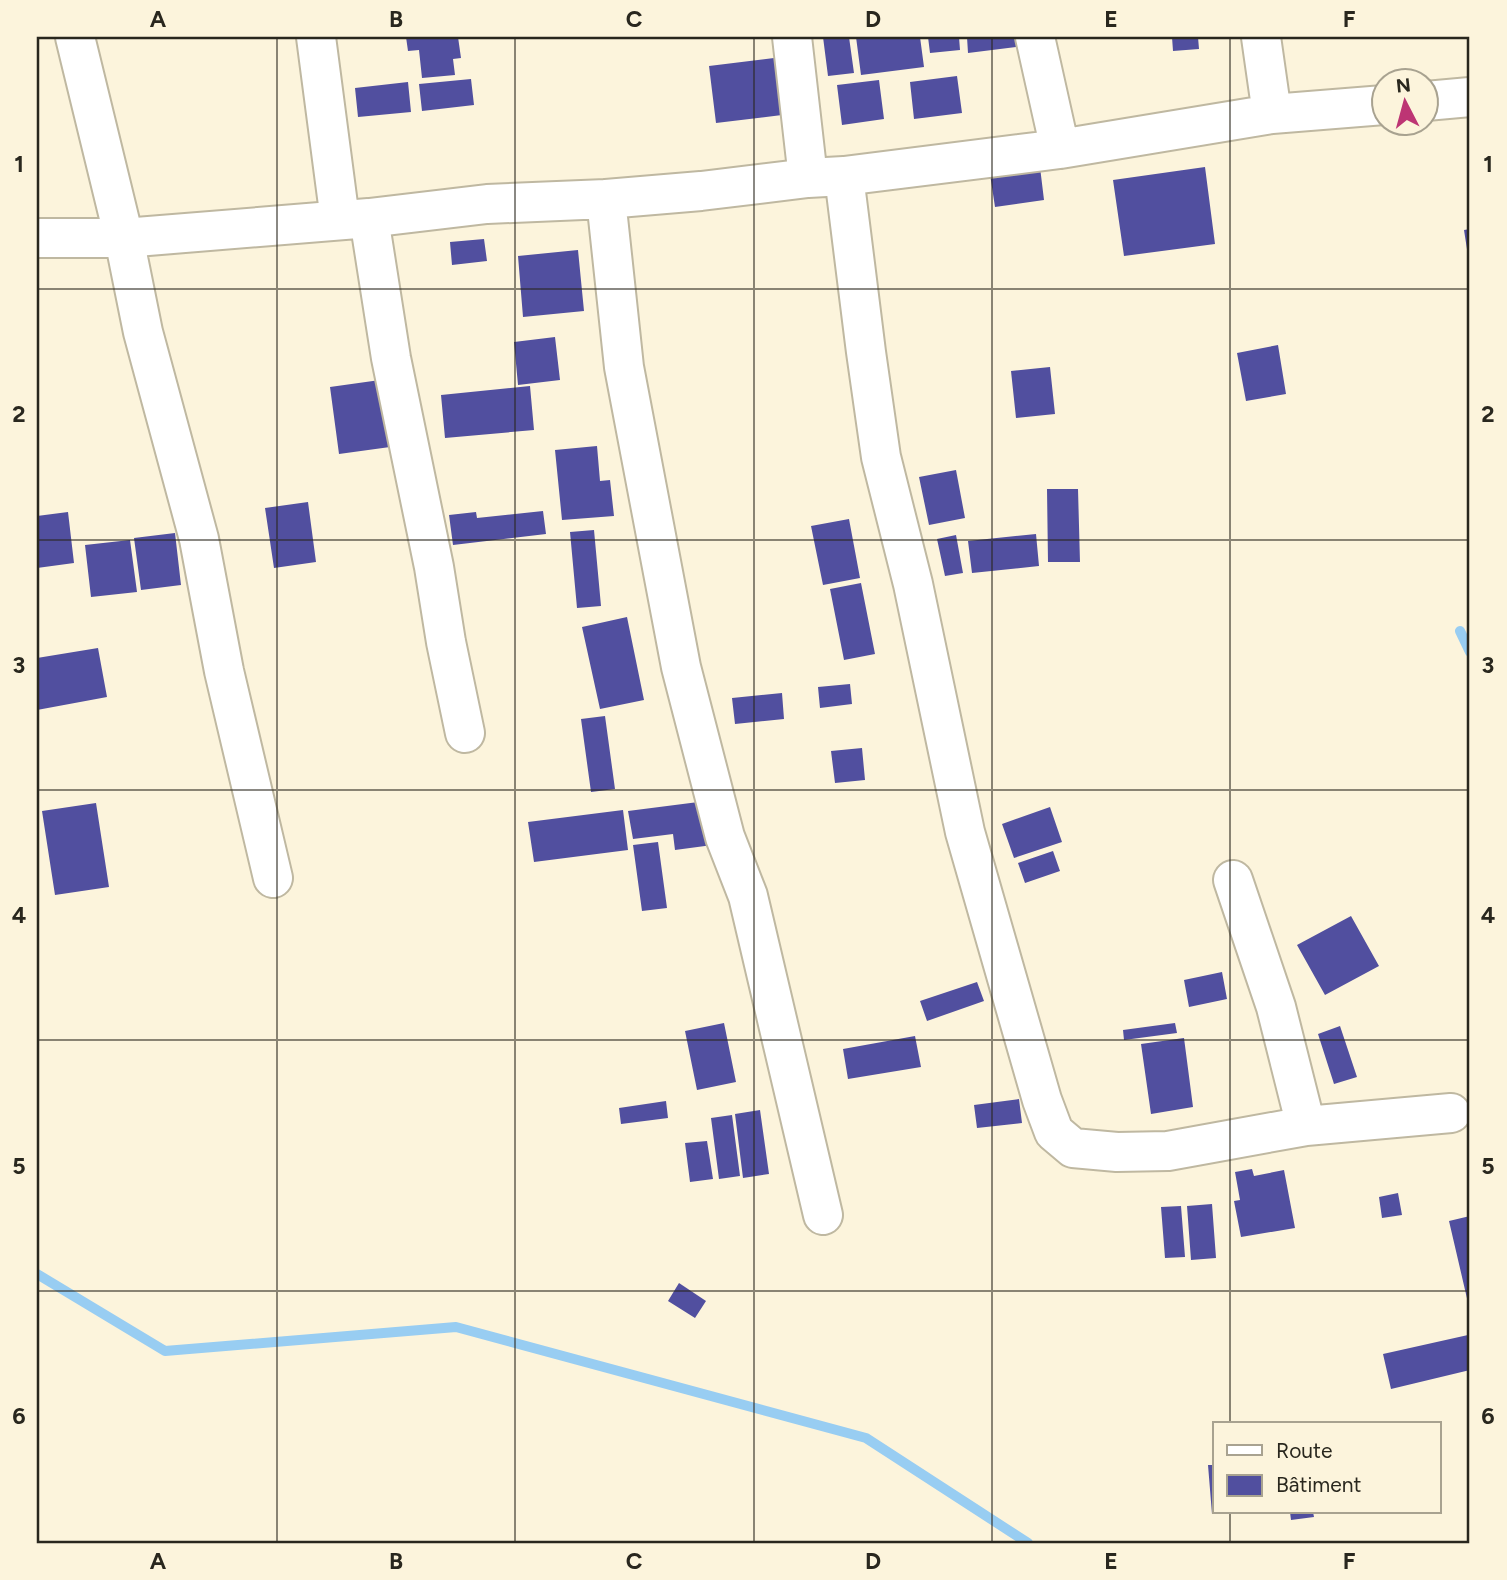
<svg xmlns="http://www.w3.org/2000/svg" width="1507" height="1580" font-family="Figtree,sans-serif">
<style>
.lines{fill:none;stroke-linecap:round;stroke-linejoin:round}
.stream{stroke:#98cdf2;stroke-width:10}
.building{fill:#514f9f}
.street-casing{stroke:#bfb8a1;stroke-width:42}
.street{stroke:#fff;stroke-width:38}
.grid{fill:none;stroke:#29271e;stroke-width:2;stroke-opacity:0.55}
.neatline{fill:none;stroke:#29271e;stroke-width:2.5}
.grid-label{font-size:23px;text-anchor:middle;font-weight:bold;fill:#29271e}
</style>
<rect width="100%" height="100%" fill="#fcf4dc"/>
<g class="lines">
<path class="stream" d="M1460 631 1470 652
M37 1274 165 1351 456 1327 866 1438 1028 1543"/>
</g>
<path class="building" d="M406 37H458L461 58 453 59 455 75 422 78 419 50 408 51Z
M823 37H849L854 73 828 76Z
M856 37H920L924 67 861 75Z
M928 37H959L960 50 930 53Z
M967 37H1031L1032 45 968 53Z
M1172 37H1198L1199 49 1173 51Z
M774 58 782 115 716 123 709 66Z
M957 76 962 113 914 119 910 82Z
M471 79 474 105 422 111 419 84Z
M879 80 884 119 842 125 837 85Z
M408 82 411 112 358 117 355 88Z
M1040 167 1044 200 995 207 990 174Z
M1205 167 1215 244 1124 256 1113 180Z
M1470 229V262H1469L1464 230Z
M484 239 487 261 452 265 450 242Z
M578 250 584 311 523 317 518 256Z
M555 337 560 380 518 385 514 342Z
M1278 345 1286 394 1246 401 1237 353Z
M1050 367 1055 414 1016 418 1011 371Z
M380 380 390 447 339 454 330 387Z
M530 386 534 430 445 438 441 395Z
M597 446 600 481 610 480 614 516 562 520 555 450Z
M956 470 965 518 929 525 919 477Z
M1047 489H1078L1080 562H1048Z
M308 502 316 562 274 568 265 508Z
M543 511 546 534 453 545 449 515 476 512 477 518Z
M68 512 74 563 37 568V516Z
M849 519 860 578 823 585 811 526Z
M594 530 601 606 577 608 570 532Z
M175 533 181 585 141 590 134 538Z
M1036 534 1039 566 972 573 968 541Z
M956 535 963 573 945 576 937 539Z
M130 540 137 592 91 597 85 545Z
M861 583 875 654 844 660 830 589Z
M627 617 644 700 600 709 582 627Z
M98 648 107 697 37 710V658Z
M850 684 852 704 820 708 818 687Z
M782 693 784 719 735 724 732 698Z
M605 716 615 789 591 792 581 719Z
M862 748 865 780 835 783 831 751Z
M714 800 720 844 675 850 673 834 633 839 628 811Z
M96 803 109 887 55 895 42 811Z
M1050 807 1062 842 1014 858 1002 824Z
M623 810 628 850 534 862 528 822Z
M658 842 667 908 642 911 633 845Z
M1053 851 1060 871 1025 883 1018 863Z
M1351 916 1379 966 1325 995 1297 945Z
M1222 972 1227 999 1189 1007 1184 980Z
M977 982 984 1001 927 1021 920 1001Z
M724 1023 736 1082 697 1090 685 1031Z
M1175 1023 1177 1033 1124 1040 1123 1030Z
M1340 1026 1357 1077 1334 1084 1318 1034Z
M915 1036 921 1067 848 1079 843 1049Z
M1184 1038 1193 1107 1151 1114 1141 1044Z
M1019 1099 1022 1123 977 1128 974 1105Z
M666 1101 668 1118 621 1124 619 1108Z
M760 1110 769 1174 743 1178 735 1114Z
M732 1115 740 1176 719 1179 711 1118Z
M707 1141 713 1179 690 1182 685 1143Z
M1252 1169 1254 1176 1284 1170 1295 1228 1241 1237 1234 1201 1240 1200 1235 1172Z
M1398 1193 1402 1215 1382 1218 1379 1197Z
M1212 1204 1216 1258 1191 1260 1187 1206Z
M1181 1206 1185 1257 1165 1258 1161 1207Z
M1470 1216V1307H1469L1449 1221Z
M679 1283 706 1301 695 1318 668 1301Z
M1468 1335 1470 1346V1370L1391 1389 1383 1354Z
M1208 1465H1215V1514H1212Z
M1290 1512H1313L1314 1517 1291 1520Z"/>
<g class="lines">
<defs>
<path id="street" d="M75 37 124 238 143 332 199 539 224 671 273 878
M316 37 340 220
M792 37 808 178
M1035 37 1060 149
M1261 37 1272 114
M1426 101 1470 97
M844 176 866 352 881 457 913 584 965 832 1042 1100 1054 1132 1073 1148 1117 1152 1168 1151 1306 1126 1451 1113
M606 199 624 367 681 667 725 837 748 896 823 1215
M369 218 391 358 434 567 446 642 465 733
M37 238H124L369 218 487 204 606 199 701 191 808 178 844 176 1060 149 1272 114 1384 105
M1233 880 1276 1007 1306 1126"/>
</defs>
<use href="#street" class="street-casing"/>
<use href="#street" class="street"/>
</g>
<path class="grid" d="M277 37V1543M515 37V1543M754 37V1543M992 37V1543M1230 37V1424M37 289H1470M37 540H1470M37 790H1470M37 1040H1470M37 1291H1470M1230 1512V1543"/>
<rect width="1507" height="1580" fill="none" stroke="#fcf4dc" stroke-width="77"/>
<rect x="1213" y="1422" width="228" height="91" fill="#fcf4dc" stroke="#a8a290" stroke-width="2"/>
<rect x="1227" y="1445" width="35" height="10" fill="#ffffff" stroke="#a8a290" stroke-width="2"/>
<text x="1276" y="1458" font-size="21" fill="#29271e">Route</text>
<rect x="1227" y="1475" width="35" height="21" fill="#514f9f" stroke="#a8a290" stroke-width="2"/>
<text x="1276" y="1492" font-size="21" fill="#29271e">Bâtiment</text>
<g transform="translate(1405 102) rotate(354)"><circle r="33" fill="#fcf4dc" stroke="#a8a290" stroke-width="2"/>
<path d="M0-5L12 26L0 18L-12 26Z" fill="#bd3574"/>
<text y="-10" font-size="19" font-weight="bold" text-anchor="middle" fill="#29271e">N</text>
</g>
<rect x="38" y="38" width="1430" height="1504" class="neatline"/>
<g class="grid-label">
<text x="158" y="27">A</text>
<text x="396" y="27">B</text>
<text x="634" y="27">C</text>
<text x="873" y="27">D</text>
<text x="1111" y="27">E</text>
<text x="1349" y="27">F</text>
<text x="19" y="172">1</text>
<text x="1488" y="172">1</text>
<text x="19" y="422">2</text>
<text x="1488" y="422">2</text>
<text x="19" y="673">3</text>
<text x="1488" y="673">3</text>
<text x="19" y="923">4</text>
<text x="1488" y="923">4</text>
<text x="19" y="1174">5</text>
<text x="1488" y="1174">5</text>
<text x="19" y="1424">6</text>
<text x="1488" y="1424">6</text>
<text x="158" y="1569">A</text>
<text x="396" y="1569">B</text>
<text x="634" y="1569">C</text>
<text x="873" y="1569">D</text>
<text x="1111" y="1569">E</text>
<text x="1349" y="1569">F</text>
</g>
</svg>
